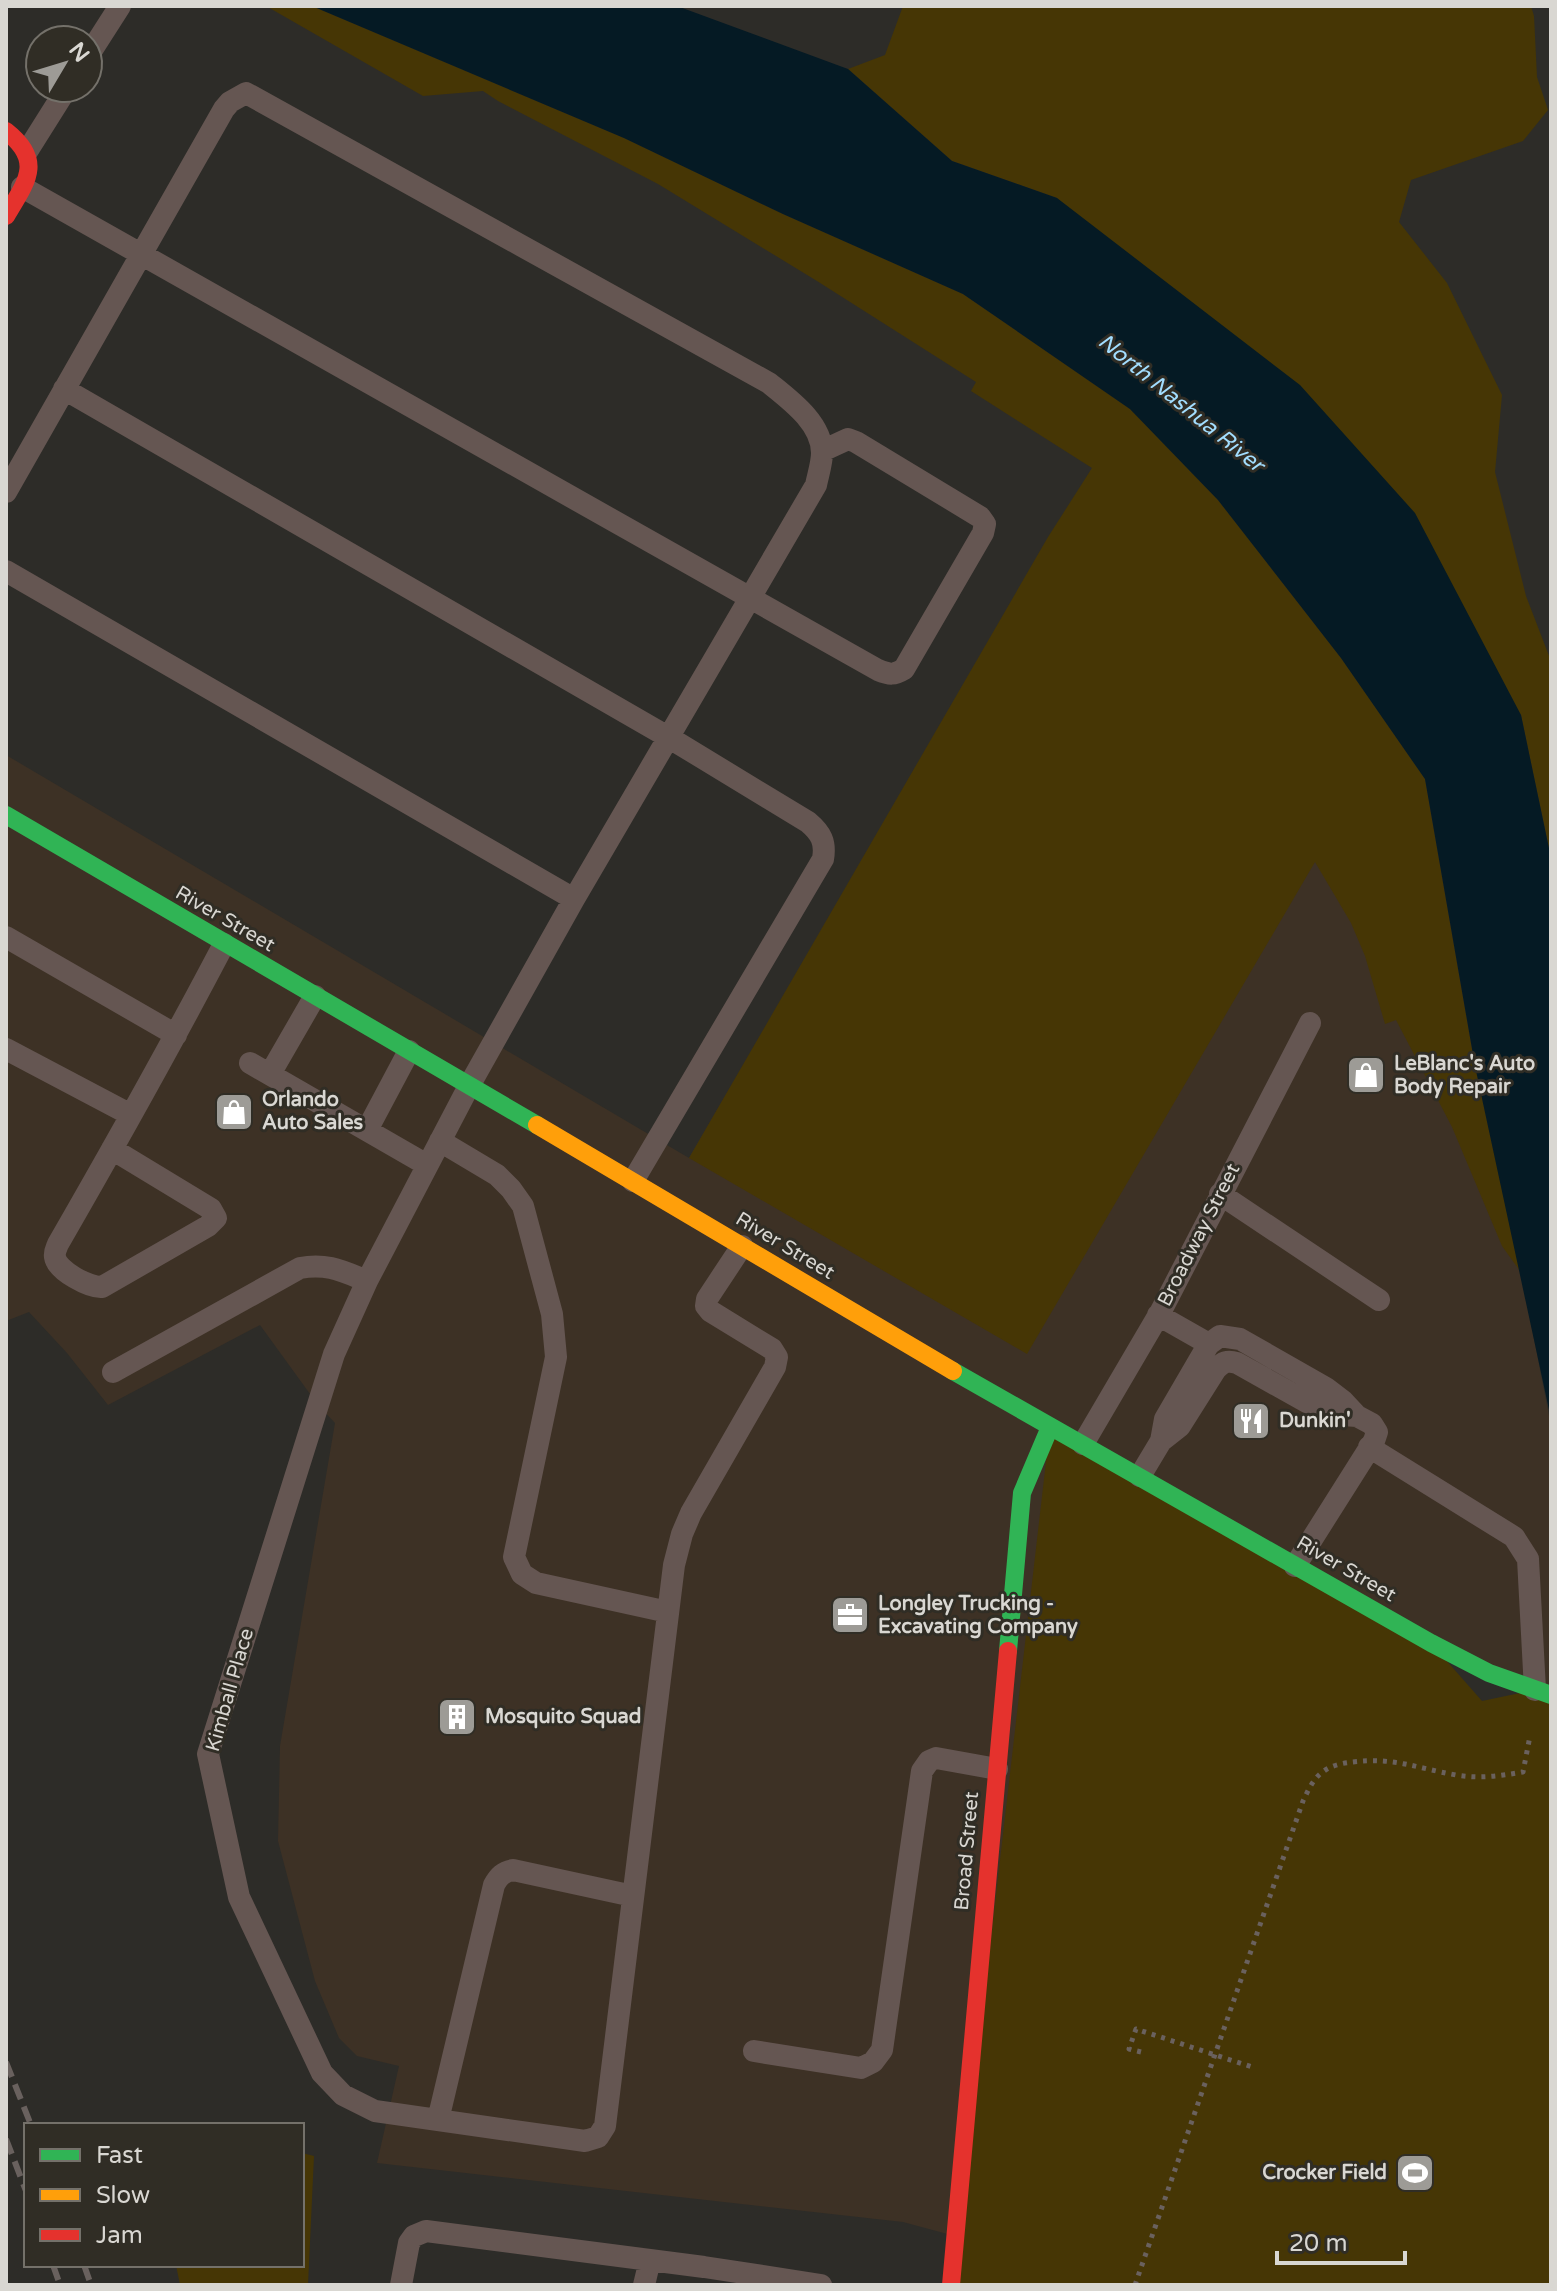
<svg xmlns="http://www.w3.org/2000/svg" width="1557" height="2291" font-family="'Varela Round',sans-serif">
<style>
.commercial{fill:#3d3125}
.green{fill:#463605}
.water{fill:#051a24}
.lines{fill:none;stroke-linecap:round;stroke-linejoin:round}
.path{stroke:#6a615e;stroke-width:5;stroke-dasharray:4 6;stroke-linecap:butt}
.lane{stroke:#655652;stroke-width:22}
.fast{stroke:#30b455;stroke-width:18}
.slow{stroke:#ff9f0a;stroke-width:18}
.jam{stroke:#e5322d;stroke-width:18}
.rail{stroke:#69615e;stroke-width:6;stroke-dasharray:16 8;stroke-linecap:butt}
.labels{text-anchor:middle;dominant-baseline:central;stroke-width:6;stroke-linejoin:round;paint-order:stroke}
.street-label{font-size:20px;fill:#d9d7d2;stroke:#302d25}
.poi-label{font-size:20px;font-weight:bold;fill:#d9d7d2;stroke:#302d25;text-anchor:start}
.water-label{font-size:22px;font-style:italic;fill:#a2ddfe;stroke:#302d25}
</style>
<rect width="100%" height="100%" fill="#2d2c28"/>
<path class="commercial" d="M1092 468 1425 779 1551 1426V1695L1431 1643 955 2236 903 2222 377 2163 399 2066 357 2056 339 2038 315 1981 278 1841 280 1746 335 1423 318 1405 260 1325 108 1405 67 1353 29 1312 6 1321V755L689 1158Z"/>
<path class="green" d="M266 6H312L624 138 783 214 963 294 1130 409 1218 500 1341 658 1425 779 1475 1066 1520 1271 1502 1246 1452 1127 1396 1020 1385 1024 1365 956 1351 923 1315 862 1027 1354 689 1158 1048 537 1092 468 971 391 976 382 817 281 658 184 498 101 483 91 423 96Z
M903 6H1531L1534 16 1537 77 1548 110 1523 141 1411 180 1399 222 1447 283 1502 395 1495 472 1526 596 1551 661V858L1521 715 1057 198 952 161 848 69 885 55Z
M1050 1427 1431 1643 1482 1701 1535 1690 1551 1695V2285H951Z
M302 2153 314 2156 308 2285H180L176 2265H302Z"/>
<path class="water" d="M312 6H677L848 69 952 161 1057 198 1300 385 1415 513 1521 715 1551 858V1419L1475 1066 1425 779 1341 658 1218 500 1130 409 963 294 783 214 624 138Z"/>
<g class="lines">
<path class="path" d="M1141 2052 1129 2049 1136 2029 1252 2067
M1135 2285 1303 1801C1308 1791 1313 1778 1324 1771 1332 1765 1343 1763 1353 1762 1394 1757 1416 1768 1456 1775 1479 1779 1500 1776 1523 1772L1530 1736"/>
<path class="lane" d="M88 56 120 6
M28 150 67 88
M22 187 878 670C890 675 894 675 904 669L983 533 985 524 980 517 856 442 848 439 822 451
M64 389 668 737 808 822C821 833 826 842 823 859L633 1181
M6 492 224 109 230 102 246 93 769 383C790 400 822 423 822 453 822 463 818 475 816 485L574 899 469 1086 367 1281 334 1354 208 1754 239 1897 322 2073 343 2095 375 2111 585 2141 598 2137 605 2126 674 1565 682 1534 691 1513 775 1367 777 1357 772 1349 710 1311 706 1306 707 1299 742 1246
M6 571 574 899
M6 937 176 1035
M6 1049 131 1115
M250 1063 427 1165
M270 1074 315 996
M367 1130 409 1051
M440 1141 497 1175 511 1189 523 1206 552 1314 556 1357 514 1557 522 1574 536 1583 668 1612
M112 1149 211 1209 216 1218 208 1226 102 1287C90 1288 57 1271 55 1257 54 1252 56 1249 58 1244 115 1145 171 1045 224 944
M1220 1194 1379 1300
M1158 1315 1209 1344
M113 1372 300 1268C327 1263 342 1271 367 1281
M1161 1441 1180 1426 1216 1369C1223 1362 1227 1360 1237 1363L1328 1414 1357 1416
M1083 1444 1161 1311 1310 1023
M1369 1447 1514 1537 1528 1559 1535 1690
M1140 1476 1161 1441 1165 1419 1204 1352 1209 1344 1220 1336 1240 1339 1326 1388 1343 1401 1357 1416 1372 1424 1377 1432 1374 1441 1295 1566
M754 2051 861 2068 873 2062 882 2050 922 1771 929 1761 936 1758 997 1769
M438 2120 494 1885C499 1876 503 1872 513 1870L633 1896
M401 2285 409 2243 414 2236 426 2231 704 2267 821 2285
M644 2285 650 2260"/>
<path class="fast" d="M6 815 537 1125
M953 1371 1431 1643 1489 1673 1551 1695
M1008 1651 1022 1493 1050 1427"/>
<path class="slow" d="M537 1125 953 1371"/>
<path class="jam" d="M6 131C44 161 27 181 6 216
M951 2285 1008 1651"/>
<path class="rail" d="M6 2062 31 2125
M6 2139 26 2191
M53 2265 60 2285
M84 2265 91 2285"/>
</g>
<defs>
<symbol id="shop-square" viewBox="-11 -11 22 22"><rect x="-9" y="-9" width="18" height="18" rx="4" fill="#9d9b96" stroke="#302d25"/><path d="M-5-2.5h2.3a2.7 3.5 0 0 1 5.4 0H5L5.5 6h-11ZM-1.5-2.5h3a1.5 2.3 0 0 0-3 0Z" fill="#fff"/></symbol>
<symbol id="restaurant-square" viewBox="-11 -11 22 22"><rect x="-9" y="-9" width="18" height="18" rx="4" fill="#9d9b96" stroke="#302d25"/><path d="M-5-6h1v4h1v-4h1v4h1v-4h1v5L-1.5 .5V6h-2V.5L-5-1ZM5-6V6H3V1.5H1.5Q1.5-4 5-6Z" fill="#fff"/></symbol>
<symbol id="office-square" viewBox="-11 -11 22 22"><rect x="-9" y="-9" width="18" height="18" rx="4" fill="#9d9b96" stroke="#302d25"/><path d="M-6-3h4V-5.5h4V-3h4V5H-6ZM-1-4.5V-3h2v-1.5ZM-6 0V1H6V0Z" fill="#fff"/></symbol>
<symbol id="building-square" viewBox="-11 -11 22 22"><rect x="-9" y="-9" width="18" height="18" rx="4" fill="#9d9b96" stroke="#302d25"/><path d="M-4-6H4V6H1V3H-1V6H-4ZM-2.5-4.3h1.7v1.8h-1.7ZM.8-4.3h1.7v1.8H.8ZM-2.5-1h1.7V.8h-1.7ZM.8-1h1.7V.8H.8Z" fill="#fff"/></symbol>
<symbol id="stadium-square" viewBox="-11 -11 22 22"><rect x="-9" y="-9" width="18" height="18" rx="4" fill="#9d9b96" stroke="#302d25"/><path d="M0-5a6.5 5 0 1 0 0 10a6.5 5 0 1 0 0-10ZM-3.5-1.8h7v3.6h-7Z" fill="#fff"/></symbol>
</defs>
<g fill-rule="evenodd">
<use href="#shop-square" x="1344" y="1053" width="44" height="44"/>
<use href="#shop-square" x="212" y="1090" width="44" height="44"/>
<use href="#restaurant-square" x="1229" y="1399" width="44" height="44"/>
<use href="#office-square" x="828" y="1593" width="44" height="44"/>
<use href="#building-square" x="435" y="1695" width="44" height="44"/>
<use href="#stadium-square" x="1393" y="2151" width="44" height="44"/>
</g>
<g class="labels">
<g class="street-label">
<text transform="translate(225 919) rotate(30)">River Street</text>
<text transform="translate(1199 1235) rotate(-63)">Broadway Street</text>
<text transform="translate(785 1246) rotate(31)">River Street</text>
<text transform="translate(1346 1569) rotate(30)">River Street</text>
<text transform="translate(230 1690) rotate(-74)">Kimball Place</text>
<text transform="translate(967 1851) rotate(-85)">Broad Street</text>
</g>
<g class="poi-label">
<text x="1394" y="1064">LeBlanc's Auto<tspan x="1394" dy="23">Body Repair</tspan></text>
<text x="262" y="1100">Orlando<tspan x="262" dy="23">Auto Sales</tspan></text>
<text x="1279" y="1421">Dunkin'</text>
<text x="878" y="1604">Longley Trucking -<tspan x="878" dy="23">Excavating Company</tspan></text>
<text x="485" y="1717">Mosquito Squad</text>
<text x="1387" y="2173" text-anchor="end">Crocker Field</text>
</g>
<g class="water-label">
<text transform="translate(1181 403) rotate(39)">North Nashua River</text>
</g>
</g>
<rect width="1557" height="2291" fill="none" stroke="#d9d7d2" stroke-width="16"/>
<rect x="24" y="2123" width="280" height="144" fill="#302d25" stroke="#74716a" stroke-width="2"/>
<rect x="40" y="2149" width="40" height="12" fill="#30b455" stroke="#74716a" stroke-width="2"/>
<text x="96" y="2163" font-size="24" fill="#d9d7d2">Fast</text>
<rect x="40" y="2189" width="40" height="12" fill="#ff9f0a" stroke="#74716a" stroke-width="2"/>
<text x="96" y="2203" font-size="24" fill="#d9d7d2">Slow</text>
<rect x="40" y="2229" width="40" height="12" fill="#e5322d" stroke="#74716a" stroke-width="2"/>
<text x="96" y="2243" font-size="24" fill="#d9d7d2">Jam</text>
<g transform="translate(64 64) rotate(52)"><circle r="38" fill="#302d25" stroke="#74716a" stroke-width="2"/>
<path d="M0-6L14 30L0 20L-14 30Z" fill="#9d9b96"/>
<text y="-12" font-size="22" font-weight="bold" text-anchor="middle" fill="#d9d7d2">N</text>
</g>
<path d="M1277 2251v12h128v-12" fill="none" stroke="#d9d7d2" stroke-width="4"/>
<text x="1289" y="2251" font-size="24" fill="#d9d7d2" stroke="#302d25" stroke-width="6" paint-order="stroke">20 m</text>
</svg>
